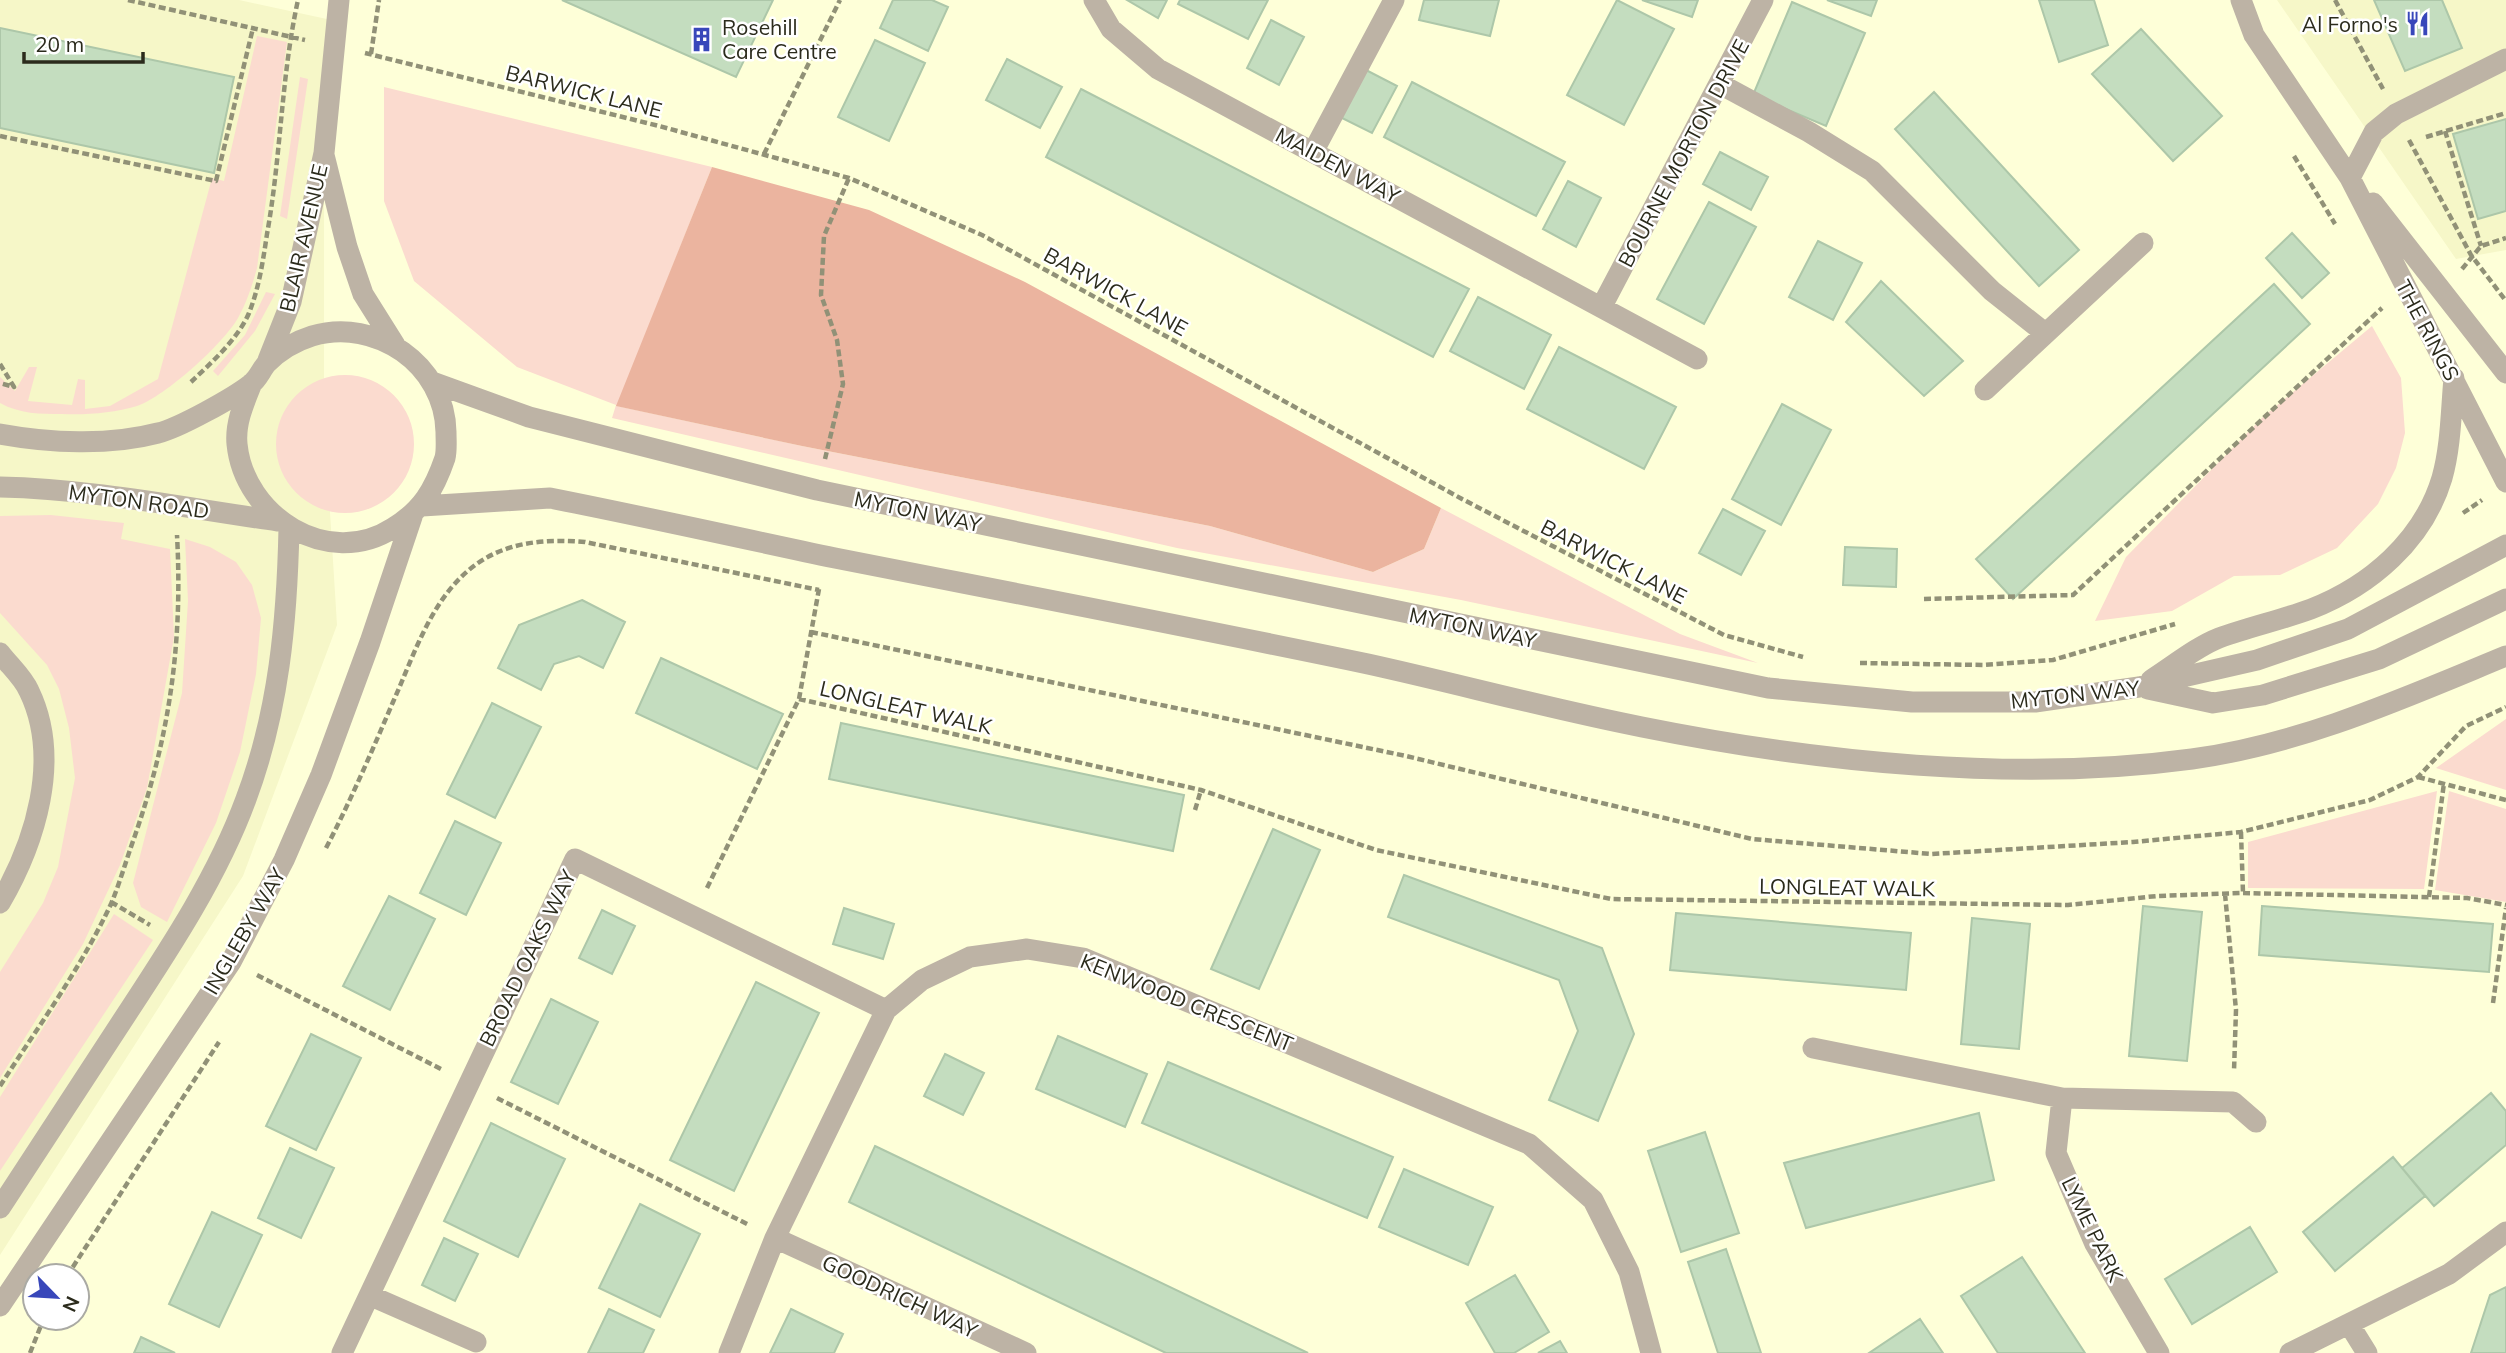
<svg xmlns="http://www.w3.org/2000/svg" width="2506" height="1353" font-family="Mulish,sans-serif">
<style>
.built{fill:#f6f7c8}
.green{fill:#fbdbcf}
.forest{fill:#ebb49f}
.building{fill:#c4ddbf;stroke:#adc7a9;stroke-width:2}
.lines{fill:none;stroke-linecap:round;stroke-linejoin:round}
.path{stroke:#919177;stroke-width:4.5;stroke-dasharray:7 3.5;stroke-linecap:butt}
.minor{stroke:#bdb3a5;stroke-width:21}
.labels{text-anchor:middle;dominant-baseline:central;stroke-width:5;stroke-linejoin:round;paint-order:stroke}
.poi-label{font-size:21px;fill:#2b2b1c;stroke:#fff;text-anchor:end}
.street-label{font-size:21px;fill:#2b2b1c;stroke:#fff}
</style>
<rect width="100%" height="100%" fill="#feffd8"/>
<path class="built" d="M0 0H239L336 21 324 153V416L337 625 243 876 0 1255Z
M2277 0H2506V250L2456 259Z"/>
<path class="green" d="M257 36 287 42 257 268C252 286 247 302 238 318 223 344 166 396 137 406 114 413 87 415 62 414 40 414 20 414 0 403V377L15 391 29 367H37L28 401 72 405 78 379 85 380V409L110 406 158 379 212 178 224 181Z
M300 77 308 79 287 219 280 216Z
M384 87 712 167 617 406 802 446 1210 526 1373 572 1424 549 1441 508 1680 634 1758 663 1461 600 1177 548 612 418 616 405 517 367 414 281 384 201Z
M266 292 275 294 255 331 218 376 213 371 245 335Z
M2372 326 2401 378 2405 433 2396 468 2378 504 2337 548 2280 575 2234 576 2172 611 2095 621 2126 557 2262 418Z
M276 444a69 69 0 1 1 138 0a69 69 0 1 1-138 0Z
M51 515 124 523 121 539 170 549 174 637 147 788 120 865 83 944 0 1078V972L43 903 58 867 75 778 69 728 59 689 47 665 0 613V516Z
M185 539 210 547 236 562 252 585 261 618 256 674 240 752 216 823 167 922 141 907 133 883 182 693 188 601Z
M2506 719V790L2436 768Z
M2437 791 2424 889 2248 888V842Z
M2449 791 2506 809V902L2435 890Z
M114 914 153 940 0 1171V1097Z"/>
<path class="forest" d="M712 167 869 210 1025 282 1441 508 1424 549 1373 572 1210 526 802 446 616 406Z"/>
<path class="building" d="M562 0H773L736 77Z
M893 0H932L948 7 928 51 880 28Z
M1127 0H1167L1158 18Z
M1180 0H1268L1248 39 1178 4Z
M1424 0H1499L1490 36 1419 20Z
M1617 0 1674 29 1624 125 1567 95Z
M1642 0H1698L1692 17Z
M1827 0H1877L1871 16Z
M2039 0H2094L2108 45 2059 62Z
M2374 0H2442L2462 48 2405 71Z
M1792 2 1865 33 1826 126 1753 95Z
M1271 20 1304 37 1279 85 1247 68Z
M0 28 234 77 214 173 0 128Z
M2141 29 2222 116 2173 161 2092 74Z
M875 40 925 63 889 141 838 117Z
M1007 59 1062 87 1040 128 986 100Z
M1364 69 1397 86 1372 133 1340 117Z
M1412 82 1565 162 1536 216 1384 137Z
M1081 89 1469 289 1433 357 1046 157Z
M1934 92 2079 250 2039 286 1895 129Z
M2506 119V211L2478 219 2453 134Z
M1720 152 1768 177 1751 210 1703 184Z
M1568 181 1601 198 1576 247 1543 229Z
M1709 202 1756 227 1704 324 1657 299Z
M2292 233 2329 273 2302 298 2266 258Z
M1818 241 1862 263 1833 320 1789 297Z
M1881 281 1963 361 1924 396 1846 322Z
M2274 284 2310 324 2013 599 1976 559Z
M1478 297 1551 335 1524 389 1450 351Z
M1559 347 1676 407 1644 469 1527 409Z
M1782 404 1831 430 1781 525 1732 499Z
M1723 509 1765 531 1741 575 1699 553Z
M1845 547 1897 549 1896 587 1843 585Z
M582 600 625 622 603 668 579 656 554 664 541 690 498 668 519 625Z
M661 658 783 714 757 769 636 713Z
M492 703 541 727 495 818 447 794Z
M841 723 1184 795 1173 851 829 779Z
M455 821 501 843 466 915 420 893Z
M1273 829 1320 850 1259 989 1211 969Z
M1404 875 1602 948 1634 1034 1598 1121 1549 1100 1578 1031 1559 980 1388 917Z
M389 896 435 919 390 1010 343 986Z
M2143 906 2202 912 2187 1061 2129 1056Z
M2262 906 2493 924 2489 972 2259 955Z
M844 908 894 924 883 959 833 944Z
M602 910 635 926 612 974 579 958Z
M1676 913 1911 933 1906 990 1670 970Z
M1972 918 2030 924 2019 1049 1961 1044Z
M756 982 819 1013 734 1191 670 1160Z
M551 999 598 1022 558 1104 511 1082Z
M311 1034 361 1058 316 1150 266 1126Z
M1058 1036 1147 1074 1125 1127 1036 1089Z
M945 1054 984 1073 963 1115 924 1096Z
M1168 1062 1393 1157 1367 1218 1142 1123Z
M2491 1093 2506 1111V1145L2434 1206 2402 1168Z
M1979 1113 1994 1180 1806 1228 1784 1163Z
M491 1123 565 1159 518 1257 444 1221Z
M1705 1132 1739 1233 1681 1252 1648 1151Z
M875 1146 1308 1353H1166L849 1202Z
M290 1148 334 1168 301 1238 258 1218Z
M2393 1157 2425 1196 2335 1271 2303 1232Z
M1404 1169 1493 1207 1468 1265 1379 1227Z
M640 1204 700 1234 660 1317 599 1288Z
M212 1212 262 1235 219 1327 169 1304Z
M2250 1227 2277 1272 2192 1324 2165 1279Z
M444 1238 478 1254 455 1301 422 1285Z
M1726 1249 1761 1353H1718L1688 1262Z
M2022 1257 2085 1353H1998L1961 1296Z
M1515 1275 1549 1332 1514 1353H1495L1466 1303Z
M2506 1287V1353H2471L2490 1295Z
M609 1309 654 1330 643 1353H588Z
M791 1309 843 1334 834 1353H770Z
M1920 1319 1943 1353H1869Z
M141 1337 175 1353H134Z
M1560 1341 1567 1353H1538Z"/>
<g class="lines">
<path class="path" d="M128 0 305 40
M2335 0 2383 89
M365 53 659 126 849 178 982 235 1462 499 1724 635 1803 657
M371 54 379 0
M2445 131 2481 246
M0 136 216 181 253 28
M2426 137 2506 113
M2409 140 2471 255 2506 301
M764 154 840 0
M2294 156 2335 224
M2462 269 2481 246 2506 238
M0 364 14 387 0 383
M191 382C211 363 238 339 249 313 259 288 263 261 267 234 281 157 281 77 298 0
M825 459 843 384 837 340 821 295 824 236 849 178
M2463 513 2482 500
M1924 599 2073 595 2382 308
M811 632 1406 756 1752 839 1931 854 2133 842 2241 832 2370 800 2418 777 2466 726 2506 707
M1860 663 1984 665 2053 660 2175 624
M799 699 819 589
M2418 777 2506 800
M1195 810 1201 790
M2241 832 2243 893
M326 848C351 800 372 751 393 702 415 653 432 595 478 563 510 541 548 539 585 542L819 590
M707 888 799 699 1201 790 1376 850 1611 899 2068 905 2157 896 2243 893 2467 898 2506 905
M2225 894 2236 1010 2234 1071
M2429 897 2444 783
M111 902 150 925
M257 975 443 1070
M2493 1003 2506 908
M0 1086C38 1027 81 968 111 904 119 885 125 864 132 844 169 740 183 646 177 535
M497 1098 749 1225
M67 1276 219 1042
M30 1353 44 1318"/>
<path class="minor" d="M1094 0 1111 29 1158 69 1697 359
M2241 0 2254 35 2350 178 2506 482
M1720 84 1809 132 1872 171 1992 291 2045 333
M1313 152 1394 0
M324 155 347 247 363 294 395 345
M2350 178 2374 132 2396 114 2506 59
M2373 203 2506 373
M1602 306 1763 0
M268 360 291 302 324 153 339 0
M432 382 529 417 817 490 1768 688 1912 702H2035L2139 687 2257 660 2348 629 2506 545
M1985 390 2143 243
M0 434C49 443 109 446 158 433 179 428 233 398 251 384 258 379 261 370 267 363 279 351 296 341 312 336 376 317 445 365 446 432 446 441 447 450 445 458 434 490 422 510 393 528 328 570 244 516 237 444 235 423 244 403 252 383
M0 487C93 489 185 508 278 521
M422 506 550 498C646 517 740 538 835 558 1013 593 1191 627 1368 664 1459 684 1550 709 1642 727 1816 762 2015 783 2192 759 2302 744 2404 698 2506 656
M0 653C9 665 23 677 29 691 62 759 35 843 0 903
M2151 680C2173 666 2196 647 2219 638 2249 627 2281 620 2311 609 2370 586 2423 541 2442 478 2451 446 2451 411 2454 378
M2148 689 2213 703 2263 695 2379 659 2506 599
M1813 1048 2062 1098 2233 1102 2256 1122
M2062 1098 2056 1153 2095 1244 2159 1353
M0 1208C43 1143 85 1077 128 1012 172 945 218 875 246 799 279 711 287 621 289 528
M775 1238 1026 1353
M371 1296 476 1342
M0 1306 231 962 284 860 321 775 370 642 412 517
M2349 1324 2367 1353
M342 1353 575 859 886 1010
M729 1353 775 1238 886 1010 922 980 970 957 1027 949 1083 958 1529 1144 1593 1200 1629 1272 1651 1353
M2290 1353 2449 1274 2506 1232"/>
</g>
<defs>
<symbol id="restaurant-bare" viewBox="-9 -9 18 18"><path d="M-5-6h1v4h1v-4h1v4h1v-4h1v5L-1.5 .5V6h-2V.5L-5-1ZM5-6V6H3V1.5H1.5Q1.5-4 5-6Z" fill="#3847ba" stroke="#fff" stroke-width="2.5" paint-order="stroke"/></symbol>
<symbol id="building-bare" viewBox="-9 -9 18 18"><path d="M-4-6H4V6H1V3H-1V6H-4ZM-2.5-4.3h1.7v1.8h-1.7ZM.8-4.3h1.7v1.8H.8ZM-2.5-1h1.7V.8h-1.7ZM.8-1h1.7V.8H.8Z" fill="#3847ba" stroke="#fff" stroke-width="2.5" paint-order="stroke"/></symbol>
</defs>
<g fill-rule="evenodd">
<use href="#restaurant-bare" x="2400" y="6" width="35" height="35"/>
<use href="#building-bare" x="684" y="22" width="35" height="35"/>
</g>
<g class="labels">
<g class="poi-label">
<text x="2398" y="24">Al Forno's</text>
<text x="722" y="27" text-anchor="start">Rosehill<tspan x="722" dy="24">Care Centre</tspan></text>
</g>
<g class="street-label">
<text transform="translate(584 91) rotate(14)">BARWICK LANE</text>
<text transform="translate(1683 153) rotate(-62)">BOURNE MORTON DRIVE</text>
<text transform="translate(1338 165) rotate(28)">MAIDEN WAY</text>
<text transform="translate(303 238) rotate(-77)">BLAIR AVENUE</text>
<text transform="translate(1116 291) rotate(29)">BARWICK LANE</text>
<text transform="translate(2428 330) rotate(62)">THE RINGS</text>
<text transform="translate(139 501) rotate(8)">MYTON ROAD</text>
<text transform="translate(918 511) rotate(12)">MYTON WAY</text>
<text transform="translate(1614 561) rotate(27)">BARWICK LANE</text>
<text transform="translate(1473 627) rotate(12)">MYTON WAY</text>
<text transform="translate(2075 694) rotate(-6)">MYTON WAY</text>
<text transform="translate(906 707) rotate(13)">LONGLEAT WALK</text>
<text transform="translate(1847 887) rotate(1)">LONGLEAT WALK</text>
<text transform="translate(244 931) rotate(-60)">INGLEBY WAY</text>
<text transform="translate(527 958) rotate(-64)">BROAD OAKS WAY</text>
<text transform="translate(1187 1002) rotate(22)">KENWOOD CRESCENT</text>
<text transform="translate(2093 1229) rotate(64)">LYME PARK</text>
<text transform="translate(900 1296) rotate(25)">GOODRICH WAY</text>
</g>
</g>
<g transform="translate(56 1297) rotate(115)"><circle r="33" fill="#ffffff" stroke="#aaaaa4" stroke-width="2"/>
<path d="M0-5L12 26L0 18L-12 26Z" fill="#3847ba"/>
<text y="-10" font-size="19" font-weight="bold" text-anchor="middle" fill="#2b2b1c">N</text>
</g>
<path d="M24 52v10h119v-10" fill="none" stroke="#2b2b1c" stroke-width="3.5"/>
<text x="35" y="52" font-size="21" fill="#2b2b1c" stroke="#ffffff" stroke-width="5" paint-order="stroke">20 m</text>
</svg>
